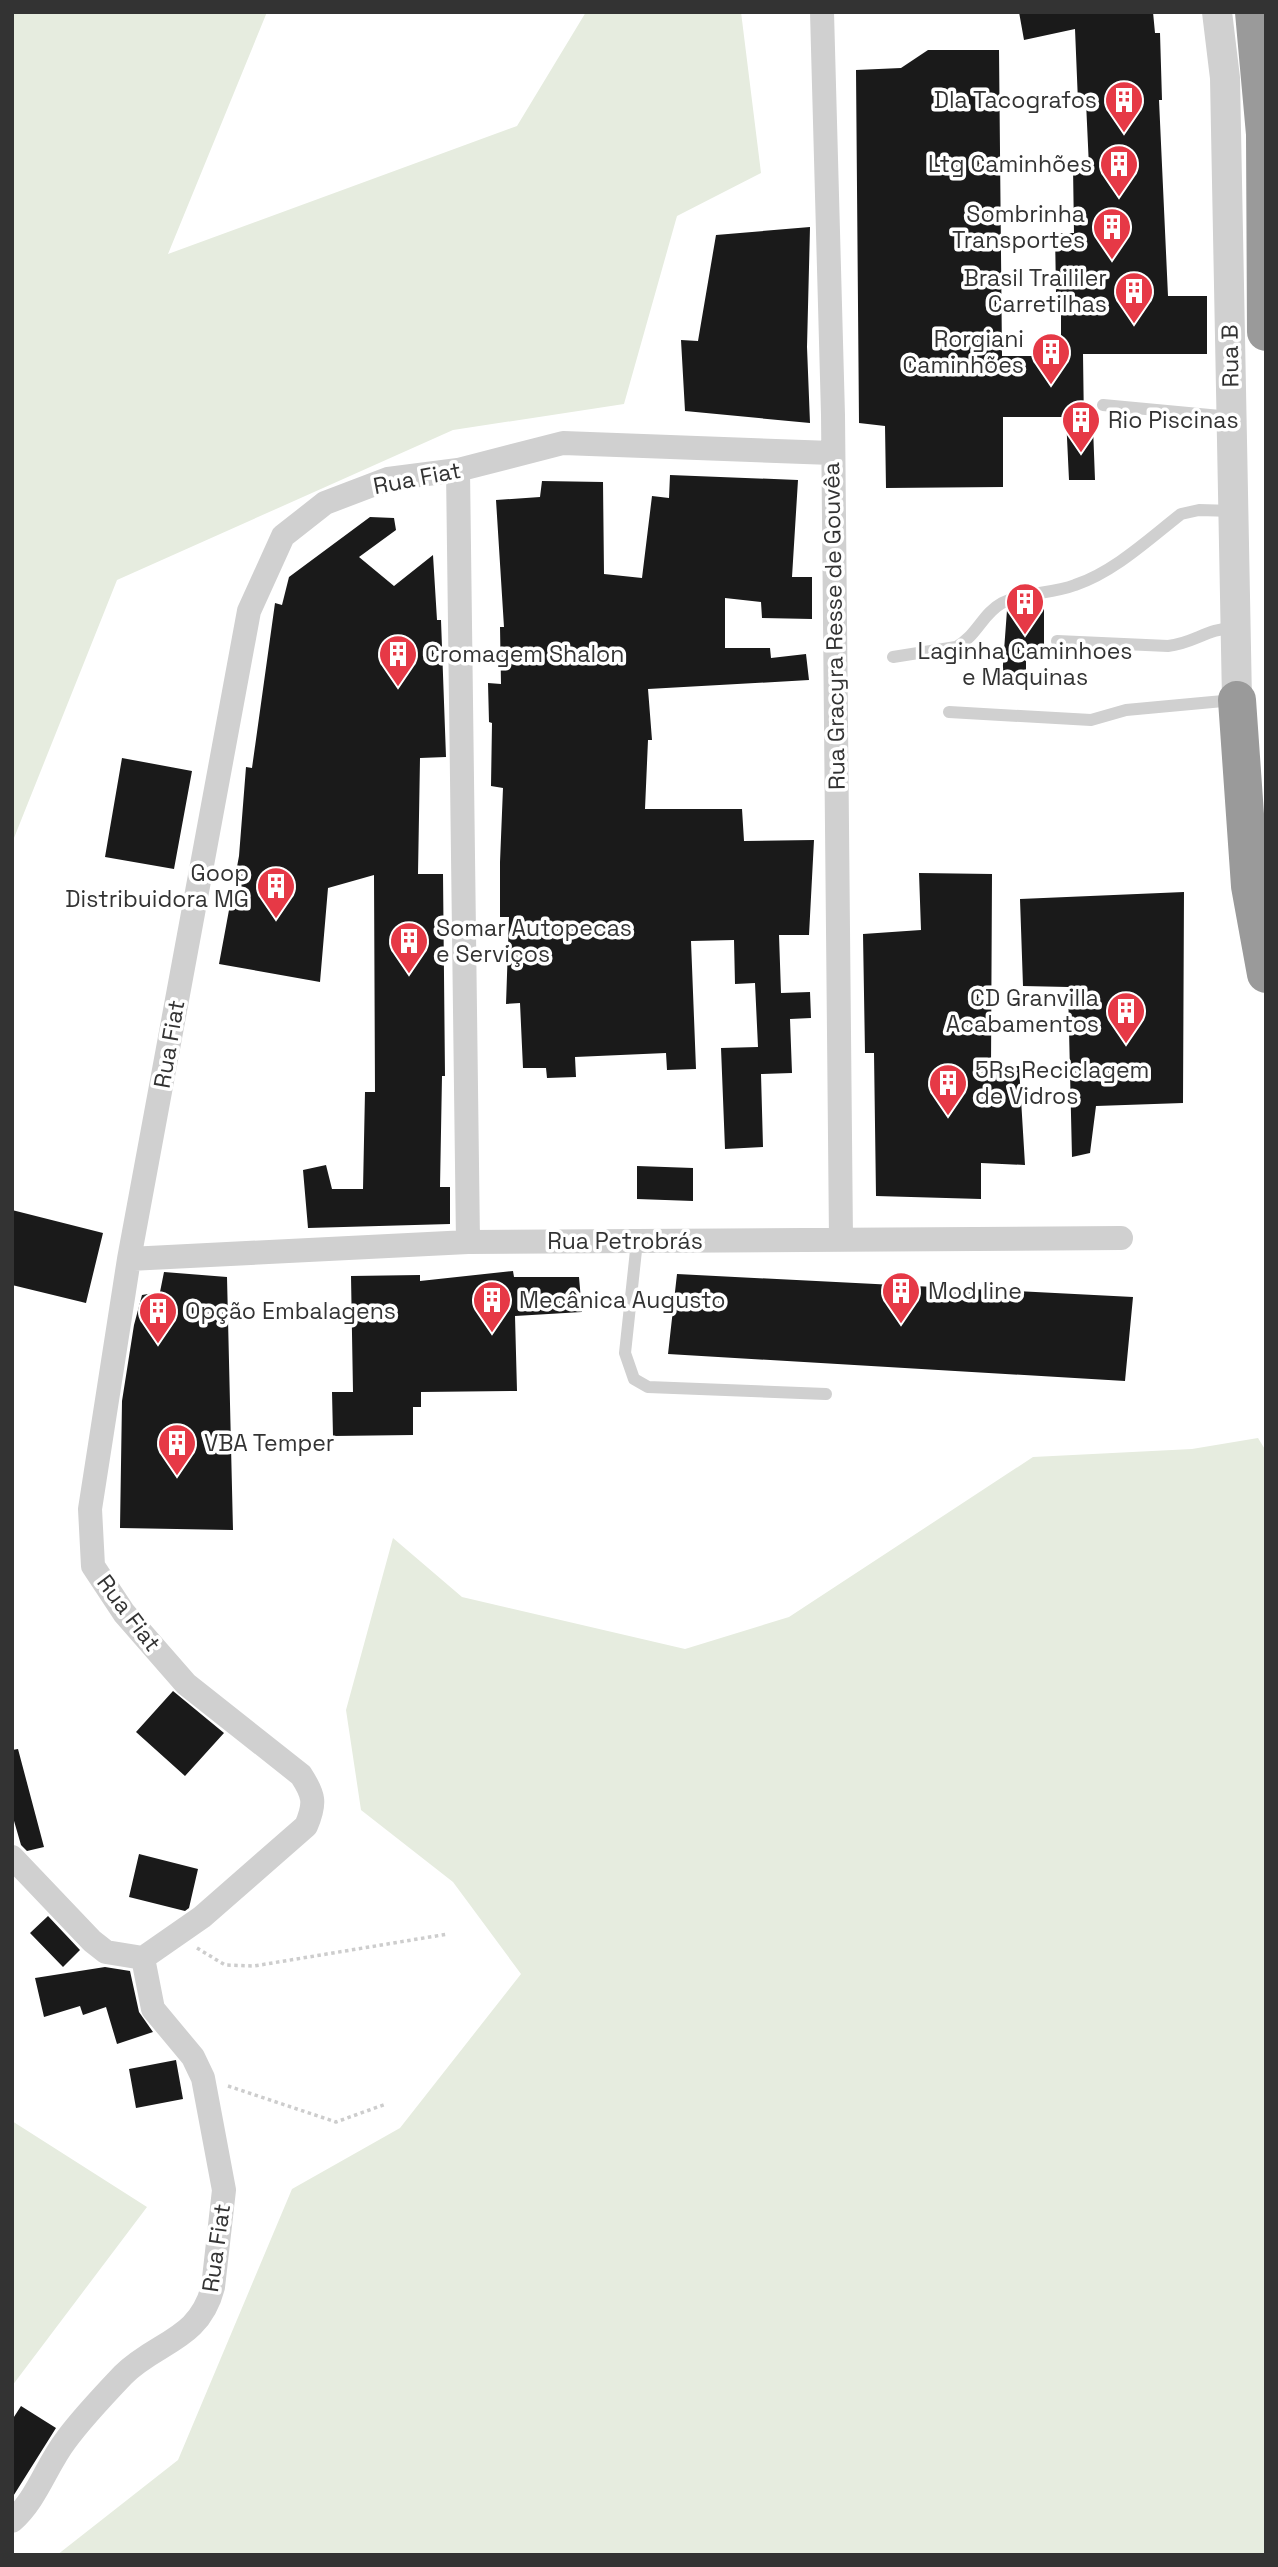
<svg xmlns="http://www.w3.org/2000/svg" width="1278" height="2567" font-family="'Space Grotesk',sans-serif">
<style>
.green{fill:#e6ecdf}
.building{fill:#1a1a1a}
.lines{fill:none;stroke-linecap:round;stroke-linejoin:round}
.path{stroke:#cdcdcd;stroke-width:3.5;stroke-dasharray:3.5 3.5;stroke-linecap:butt}
.service{stroke:#d0d0d0;stroke-width:12}
.minor{stroke:#d0d0d0;stroke-width:24}
.tertiary{stroke:#d0d0d0;stroke-width:30}
.motorway{stroke:#9a9a9a;stroke-width:38}
.labels{text-anchor:middle;dominant-baseline:central;stroke-width:7;stroke-linejoin:round;paint-order:stroke}
.poi-label{font-size:23px;fill:#333;stroke:#fff;text-anchor:start}
.street-label{font-size:23px;fill:#333;stroke:#fff}
</style>
<rect width="100%" height="100%" fill="#fff"/>
<path class="green" d="M12 12H267L168 254 517 126 586 12H741L761 173 677 216 624 404 453 430 117 580 12 843Z
M1258 1438 1266 1451V2555H57L178 2460 292 2189 400 2128 521 1974 453 1882 361 1810 346 1710 393 1538 462 1597 685 1649 789 1617 1033 1457 1192 1449Z
M12 2121 147 2207 12 2386Z"/>
<path class="building" d="M1019 12H1153L1155 33H1160L1162 100H1159L1168 296H1207V354H1083L1084 427H1093L1095 480H1069L1066 417H1003V487L886 488 885 426 859 423 856 70 901 68 928 50H999L1002 356H1061V292H1056L1055 233H1074L1073 167H1089L1086 102H1078L1075 29 1024 40Z
M810 227 807 347 810 423 685 411 681 340 698 341 716 235Z
M670 475 798 480 792 577H812V619L762 618 761 602 725 598V648H770L771 658 806 654 809 680 648 689 652 740H648L645 809H742L744 841 814 840 809 935H779L781 993 810 992 811 1018 790 1019 792 1073 761 1074 763 1147 725 1149 721 1048 758 1047 755 983 735 984 734 940 691 941 696 1069 667 1070 666 1053 575 1057 576 1077 547 1078 546 1068H523L520 1003 506 1004 509 917H500V862L503 788 491 786 492 723 489 722 488 683 501 684 500 627H504L496 500 540 497 542 481 603 482 604 574 642 578 652 496 669 498Z
M370 517 394 518 396 530 359 557 394 586 433 555 437 620H441L446 757 420 758 418 874H443L445 1076H442L440 1187H450V1224L308 1228 303 1170 326 1165 332 1189H363L365 1092H375L374 875 328 888 320 982 219 964 239 856 246 767 252 768 275 603 282 605 289 577Z
M1044 603V656H1026V678H1002L1007 610Z
M122 758 192 771 174 869 105 857Z
M919 873 992 874 991 1067 1019 1066 1025 1165 981 1163V1199L876 1196 874 1053H865L863 934 921 930Z
M1184 892 1183 1103 1096 1106 1090 1153 1072 1157 1068 987 1023 986 1020 899Z
M637 1166 693 1168V1201L637 1199Z
M12 1210 103 1233 86 1303 12 1285Z
M513 1271 514 1277H579L582 1312 515 1316 517 1391 421 1392V1407H413V1435L333 1436 332 1392H353L351 1276 420 1275V1281Z
M164 1272 227 1277 233 1530 120 1528 122 1401 134 1325 142 1295 160 1292Z
M677 1274 1133 1297 1125 1381 668 1354Z
M173 1691 224 1733 185 1776 136 1732Z
M18 1749 44 1847 27 1851 21 1845 12 1814V1750Z
M139 1854 198 1869 189 1908 185 1911 129 1897Z
M48 1916 80 1950 63 1967 30 1933Z
M105 1967 130 1971 139 2012 153 2032 117 2044 106 2007 83 2015 80 2006 44 2017 35 1978Z
M176 2060 183 2099 136 2108 129 2069Z
M21 2406 56 2428 12 2498V2420Z"/>
<g class="lines">
<path class="path" d="M197 1948 225 1965 254 1966 448 1934
M228 2086 336 2122 386 2104"/>
<path class="service" d="M1103 405 1231 417
M1057 641 1168 646C1195 643 1207 628 1235 628
M893 657 956 647C976 637 983 613 1002 603 1024 592 1052 594 1075 585 1114 572 1149 539 1181 514L1199 510 1233 511
M949 712 1091 720 1126 710 1234 700
M637 1241 625 1353 634 1379 648 1387 826 1394"/>
<path class="minor" d="M822 12 833 415 841 1239
M458 470 468 1242
M129 1259 468 1242 1121 1238
M12 1857 92 1941 106 1952 143 1958 202 1917 306 1826C316 1803 314 1795 301 1775L186 1684 124 1613 93 1566 90 1509 129 1259 249 611 283 536 325 503 388 479 458 470 563 443 832 453
M12 2521C37 2499 46 2466 66 2440 82 2418 104 2395 123 2375 157 2341 199 2341 213 2287L224 2190 203 2078 193 2057 153 2009 143 1958"/>
<path class="tertiary" d="M1217 12 1225 78 1237 700"/>
<path class="motorway" d="M1254 12 1265 134 1266 332
M1237 700 1250 886 1266 974"/>
</g>
<defs>
<symbol id="building-pin" viewBox="-11 -11 22 30"><path d="M0 17L-7.5 6A9.5 9.5 0 1 1 7.5 6Z" fill="#e63946" stroke="#fff"/><path d="M-4-6H4V6H1V3H-1V6H-4ZM-2.5-4.3h1.7v1.8h-1.7ZM.8-4.3h1.7v1.8H.8ZM-2.5-1h1.7V.8h-1.7ZM.8-1h1.7V.8H.8Z" fill="#fff"/></symbol>
</defs>
<g fill-rule="evenodd">
<use href="#building-pin" x="1102" y="78" width="44" height="60"/>
<use href="#building-pin" x="1097" y="142" width="44" height="60"/>
<use href="#building-pin" x="1090" y="205" width="44" height="60"/>
<use href="#building-pin" x="1112" y="269" width="44" height="60"/>
<use href="#building-pin" x="1029" y="330" width="44" height="60"/>
<use href="#building-pin" x="1059" y="398" width="44" height="60"/>
<use href="#building-pin" x="1003" y="580" width="44" height="60"/>
<use href="#building-pin" x="376" y="632" width="44" height="60"/>
<use href="#building-pin" x="254" y="864" width="44" height="60"/>
<use href="#building-pin" x="387" y="919" width="44" height="60"/>
<use href="#building-pin" x="1104" y="989" width="44" height="60"/>
<use href="#building-pin" x="926" y="1061" width="44" height="60"/>
<use href="#building-pin" x="879" y="1269" width="44" height="60"/>
<use href="#building-pin" x="470" y="1278" width="44" height="60"/>
<use href="#building-pin" x="136" y="1289" width="44" height="60"/>
<use href="#building-pin" x="155" y="1421" width="44" height="60"/>
</g>
<g class="labels">
<g class="poi-label">
<text x="1097" y="100" text-anchor="end">Dla Tacografos</text>
<text x="1092" y="164" text-anchor="end">Ltg Caminhões</text>
<text x="1085" y="214" text-anchor="end">Sombrinha<tspan x="1085" dy="26">Transportes</tspan></text>
<text x="1107" y="278" text-anchor="end">Brasil Traililer<tspan x="1107" dy="26">Carretilhas</tspan></text>
<text x="1024" y="339" text-anchor="end">Rorgiani<tspan x="1024" dy="26">Caminhões</tspan></text>
<text x="1108" y="420">Rio Piscinas</text>
<text x="1025" y="651" text-anchor="middle">Laginha Caminhoes<tspan x="1025" dy="26">e Maquinas</tspan></text>
<text x="425" y="654">Cromagem Shalon</text>
<text x="249" y="873" text-anchor="end">Goop<tspan x="249" dy="26">Distribuidora MG</tspan></text>
<text x="436" y="928">Somar Autopecas<tspan x="436" dy="26">e Serviços</tspan></text>
<text x="1099" y="998" text-anchor="end">CD Granvilla<tspan x="1099" dy="26">Acabamentos</tspan></text>
<text x="975" y="1070">5Rs Reciclagem<tspan x="975" dy="26">de Vidros</tspan></text>
<text x="928" y="1291">Mod line</text>
<text x="519" y="1300">Mecânica Augusto</text>
<text x="185" y="1311">Opção Embalagens</text>
<text x="204" y="1443">VBA Temper</text>
</g>
<g class="street-label">
<text transform="translate(1230 356) rotate(-91)">Rua B</text>
<text transform="translate(417 478) rotate(-11)">Rua Fiat</text>
<text transform="translate(834 626) rotate(-91)">Rua Gracyra Resse de Gouvêa</text>
<text transform="translate(169 1044) rotate(-80)">Rua Fiat</text>
<text x="625" y="1241">Rua Petrobrás</text>
<text transform="translate(129 1613) rotate(53)">Rua Fiat</text>
<text transform="translate(216 2248) rotate(-82)">Rua Fiat</text>
</g>
</g>
<rect width="1278" height="2567" fill="none" stroke="#333333" stroke-width="28"/>
</svg>
